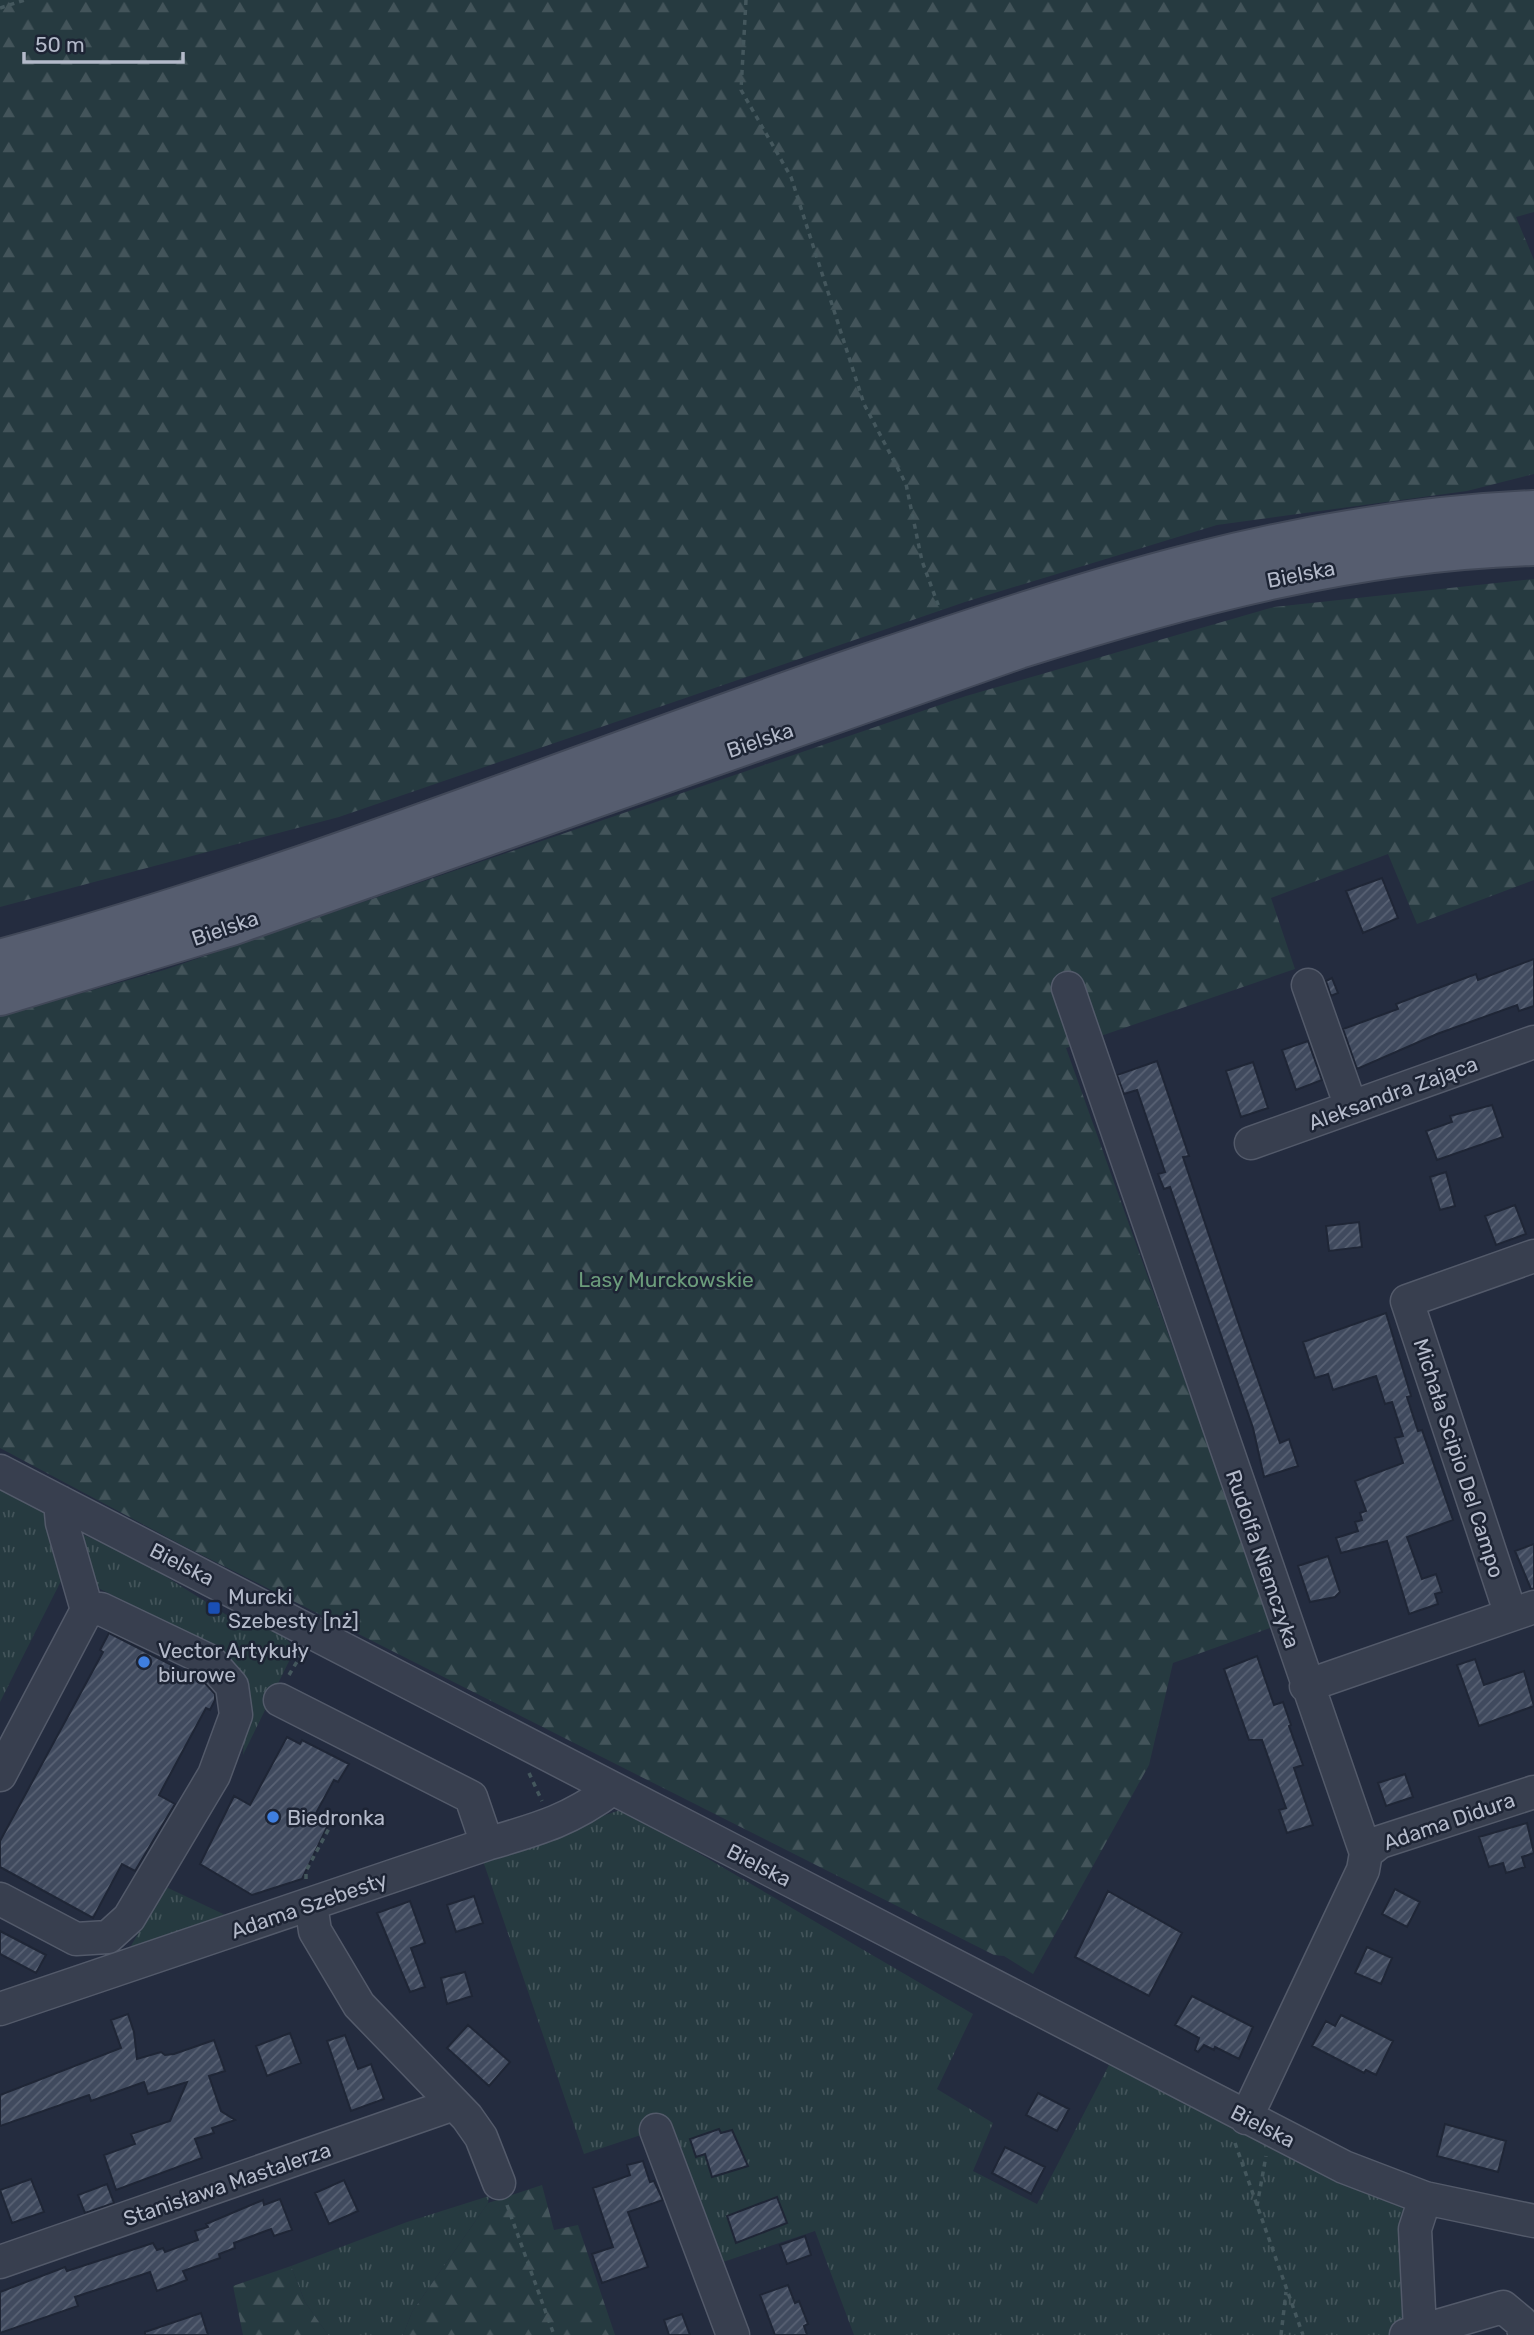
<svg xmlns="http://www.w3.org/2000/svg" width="1534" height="2335" font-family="Rubik,sans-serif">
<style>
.grass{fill:url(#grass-tufts)}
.forest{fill:url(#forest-firs)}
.building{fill:url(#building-hatch);stroke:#1f2636;stroke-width:2}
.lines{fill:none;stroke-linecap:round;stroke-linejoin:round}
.minor-casing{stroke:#535a6a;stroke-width:35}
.major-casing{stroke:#414858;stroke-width:42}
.path{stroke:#44575d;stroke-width:3.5;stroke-dasharray:5 5;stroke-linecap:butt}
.minor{stroke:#383f4f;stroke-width:32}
.major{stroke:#565d6f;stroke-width:38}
.transit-dot{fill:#1a4fb4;stroke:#1d2434;stroke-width:2.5}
.shop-dot{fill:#3f7fe0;stroke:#1d2434;stroke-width:2.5}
.labels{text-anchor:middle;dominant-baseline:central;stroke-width:5;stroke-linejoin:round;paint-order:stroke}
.street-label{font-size:21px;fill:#b4baca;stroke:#1d2434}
.park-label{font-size:21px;fill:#6b9b7b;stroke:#1d2434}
.poi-label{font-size:21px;fill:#b4baca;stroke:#1d2434;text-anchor:start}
</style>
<defs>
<pattern id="grass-tufts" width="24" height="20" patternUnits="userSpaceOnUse" patternTransform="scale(1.75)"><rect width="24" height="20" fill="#263a40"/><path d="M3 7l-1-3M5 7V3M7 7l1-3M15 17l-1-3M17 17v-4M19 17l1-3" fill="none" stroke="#43545a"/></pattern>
<pattern id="forest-firs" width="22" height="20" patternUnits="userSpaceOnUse" patternTransform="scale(1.75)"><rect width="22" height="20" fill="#263a40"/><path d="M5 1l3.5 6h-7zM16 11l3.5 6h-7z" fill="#43545a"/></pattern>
<pattern id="building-hatch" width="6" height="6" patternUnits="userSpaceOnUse" patternTransform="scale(1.75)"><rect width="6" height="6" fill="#404a5e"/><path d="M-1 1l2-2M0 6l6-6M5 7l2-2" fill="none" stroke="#596274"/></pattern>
</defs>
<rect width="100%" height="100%" fill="#242c3f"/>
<path class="grass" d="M0 1490 50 1515 64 1575 0 1702Z
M74 1531 130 1554 233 1619 281 1633 295 1649 243 1755 247 1679 213 1645 88 1583Z
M623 1809 973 2014 937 2089 993 2123 973 2171 1037 2204 1111 2061 1142 2081 1425 2198 1406 2335H854L815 2231 708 2267 656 2130 584 2154 482 1858Z
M166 1887 236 1920 129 1949Z
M489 2196 488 2203 412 2312 403 2335H328L305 2302 291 2266 407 2222Z"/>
<path class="forest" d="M0 0H1534V212L1516 217 1534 260V474L1467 491 1217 525 965 602 339 817 0 907Z
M1534 579V880L1417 924 1388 854 1271 898 1295 969 1066 1048 1273 1627 1173 1663 1149 1765 1033 1974 1004 1956 994 1955 180 1544 0 1448V1016L164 970 966 696 1274 607Z
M542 2185 554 2230 578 2225 615 2335H403L412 2312 488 2203Z
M291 2266 305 2302 328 2335H243L233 2286Z"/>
<path class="building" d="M1382 878 1398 918 1363 933 1346 891Z
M1534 959V1006L1519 1011 1517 1005 1437 1034 1357 1069 1343 1029 1398 1009 1396 1004 1449 984 1476 974 1478 980Z
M1332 978 1338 993 1331 996 1326 981Z
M1308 1041 1322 1080 1296 1090 1282 1050Z
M1157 1061 1189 1156 1183 1157 1239 1325 1280 1443 1289 1439 1298 1466 1264 1477 1253 1428 1170 1187 1164 1189 1158 1174 1165 1172 1137 1090 1124 1094 1117 1075Z
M1253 1062 1268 1108 1241 1117 1226 1071Z
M1492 1105 1503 1137 1437 1160 1426 1131 1452 1122 1450 1116Z
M1446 1172 1455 1206 1440 1210 1430 1177Z
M1515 1205 1526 1234 1496 1245 1485 1216Z
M1359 1222 1362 1247 1329 1251 1326 1226Z
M1386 1313 1411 1396 1407 1397 1418 1431 1422 1430 1453 1520 1407 1537 1422 1579 1436 1574 1442 1592 1435 1594 1438 1604 1409 1614 1387 1541 1341 1553 1336 1538 1358 1531 1355 1522 1362 1520 1360 1513 1366 1511 1355 1481 1403 1463 1395 1438 1403 1436 1392 1402 1385 1404 1376 1376 1333 1390 1328 1374 1315 1378 1303 1342Z
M1534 1544V1589H1531L1515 1551Z
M1328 1556 1340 1592 1335 1597 1310 1602 1298 1566Z
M109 1633 203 1681 215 1694V1700L210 1710 206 1708 159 1795 175 1804 135 1871 122 1864 93 1918 0 1867V1841L103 1652 100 1650Z
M1257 1656 1274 1705 1283 1702 1291 1725 1289 1726 1303 1765 1294 1768 1313 1825 1287 1833 1279 1810 1286 1808 1262 1740H1249L1224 1669Z
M1475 1659 1484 1685 1524 1671 1534 1706 1479 1726 1457 1665Z
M287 1737 300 1744 302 1740 349 1764 338 1782 334 1780 316 1813 330 1821 302 1879 252 1895 200 1864 234 1796 250 1805Z
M1405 1774 1413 1797 1386 1806 1378 1783Z
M1527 1823 1534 1853 1522 1857 1525 1867 1506 1873 1503 1863 1489 1867 1479 1837Z
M1395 1889 1420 1902 1407 1927 1382 1914Z
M1108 1891 1182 1933 1149 1996 1075 1957Z
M474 1896 483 1923 456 1932 447 1905Z
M410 1901 425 1943 411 1948 425 1987 410 1992 377 1913Z
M0 1931 46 1955 36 1973 0 1954Z
M1367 1947 1392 1958 1381 1984 1355 1973Z
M465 1972 472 1996 447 2004 441 1978Z
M1192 1996 1253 2027 1239 2059 1215 2047 1214 2050 1204 2045 1198 2052 1195 2050 1199 2038 1175 2025Z
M128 2014 134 2032 137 2059 161 2052 165 2055 174 2054 214 2040 225 2071 209 2076 221 2111 235 2120 212 2128 214 2133 195 2139 202 2158 116 2190 104 2155 135 2144 131 2134 170 2121 187 2082 148 2094 144 2082 91 2101 89 2095 0 2126V2095L121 2048 111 2020Z
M1341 2015 1393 2041 1376 2075 1366 2070 1364 2073 1312 2046 1326 2021 1335 2026Z
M468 2025 510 2062 489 2086 447 2048Z
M290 2033 301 2063 267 2076 256 2046Z
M345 2035 358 2069 371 2064 384 2099 351 2111 327 2041Z
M1038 2093 1069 2109 1057 2131 1026 2115Z
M1445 2124 1506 2141 1498 2172 1437 2156Z
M719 2129 721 2133 732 2130 748 2166 712 2177 705 2154 696 2157 690 2139Z
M1005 2147 1045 2167 1031 2194 992 2173Z
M643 2161 650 2182 654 2181 663 2200 628 2212 648 2267 602 2283 592 2254 613 2247 593 2188 630 2175 627 2165Z
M31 2179 44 2212 12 2223 0 2190Z
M344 2180 358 2211 329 2224 315 2193Z
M107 2184 114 2203 85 2213 78 2195Z
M777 2197 787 2223 736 2243 727 2216Z
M280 2199 292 2230 274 2236 271 2229 234 2243 235 2248 219 2254 220 2258 183 2271 187 2280 157 2291 150 2272 75 2297 78 2306 0 2333V2292L65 2267 67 2271 153 2243 157 2250 163 2248 165 2252 198 2240 195 2231 208 2227 206 2224 263 2200 264 2205Z
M805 2236 811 2255 787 2264 780 2245Z
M788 2285 795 2303 799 2301 808 2324 804 2326 807 2335H775L760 2295Z
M201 2313 208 2335H145V2332Z
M682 2314 690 2335H669L664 2320Z"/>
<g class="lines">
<defs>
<path id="minor" d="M1308 985 1351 1107
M1068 988 1366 1853 1363 1870 1246 2118
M1251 1143 1534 1042
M0 1471 1344 2167 1425 2198 1534 2221
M1511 1615 1407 1301 1534 1256
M1306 1686 1534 1607
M280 1700 471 1797 487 1844
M0 1775 87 1610 62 1523 60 1502
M1366 1853 1380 1842 1534 1792
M0 1899 76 1939 108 1937 129 1918 214 1775 236 1715 232 1686 210 1661 101 1609 87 1610
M311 1904 315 1931 359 2005 467 2117 481 2137 499 2183
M0 2009 487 1844C538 1829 569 1821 612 1789
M656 2130 733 2335
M0 2262 454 2104
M1420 2330 1415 2229 1425 2198
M1406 2335 1503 2307 1521 2322 1525 2335"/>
<path id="major" d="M0 959C296 879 580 761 869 663 1091 588 1298 520 1534 510
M0 996 231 926 1019 649C1187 596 1357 551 1534 546"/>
</defs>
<use href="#minor" class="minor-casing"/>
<use href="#major" class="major-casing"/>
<path class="path" d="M746 0 741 90 791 177 864 404 906 484 922 561 940 610
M0 8 25 0
M289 1675 301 1655
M529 1773 542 1801
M306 1879V1871L333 1821
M1235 2143 1303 2335
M507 2205 554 2335
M1257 2206 1266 2156
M1281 2335 1286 2292"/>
<use href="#minor" class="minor"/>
<use href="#major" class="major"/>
</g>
<rect class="transit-dot" x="207" y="1601" width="14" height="14" rx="3.5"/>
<g class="shop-dot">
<circle cx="144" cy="1662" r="7"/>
<circle cx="273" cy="1817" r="7"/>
</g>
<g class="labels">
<g class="street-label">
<text transform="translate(1301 574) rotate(-11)">Bielska</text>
<text transform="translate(760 740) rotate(-19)">Bielska</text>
<text transform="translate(225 928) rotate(-19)">Bielska</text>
<text transform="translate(1393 1093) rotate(-20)">Aleksandra Zająca</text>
<text transform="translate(1459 1458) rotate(72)">Michała Scipio Del Campo</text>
<text transform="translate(1263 1559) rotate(71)">Rudolfa Niemczyka</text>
<text transform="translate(182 1564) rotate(27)">Bielska</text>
<text transform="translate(1449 1821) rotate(-19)">Adama Didura</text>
<text transform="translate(759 1865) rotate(27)">Bielska</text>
<text transform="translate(309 1905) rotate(-19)">Adama Szebesty</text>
<text transform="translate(1263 2126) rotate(27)">Bielska</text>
<text transform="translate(227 2184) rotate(-19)">Stanisława Mastalerza</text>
</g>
<g class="park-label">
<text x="666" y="1279">Lasy Murckowskie</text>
</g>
<g class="poi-label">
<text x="228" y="1596">Murcki<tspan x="228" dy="24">Szebesty [nż]</tspan></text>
<text x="158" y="1650">Vector Artykuły<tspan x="158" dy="24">biurowe</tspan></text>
<text x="287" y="1817">Biedronka</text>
</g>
</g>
<path d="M24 52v10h159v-10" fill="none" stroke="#b4baca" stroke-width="3.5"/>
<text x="35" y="52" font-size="21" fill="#b4baca" stroke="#1d2434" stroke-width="5" paint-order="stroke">50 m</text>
</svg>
